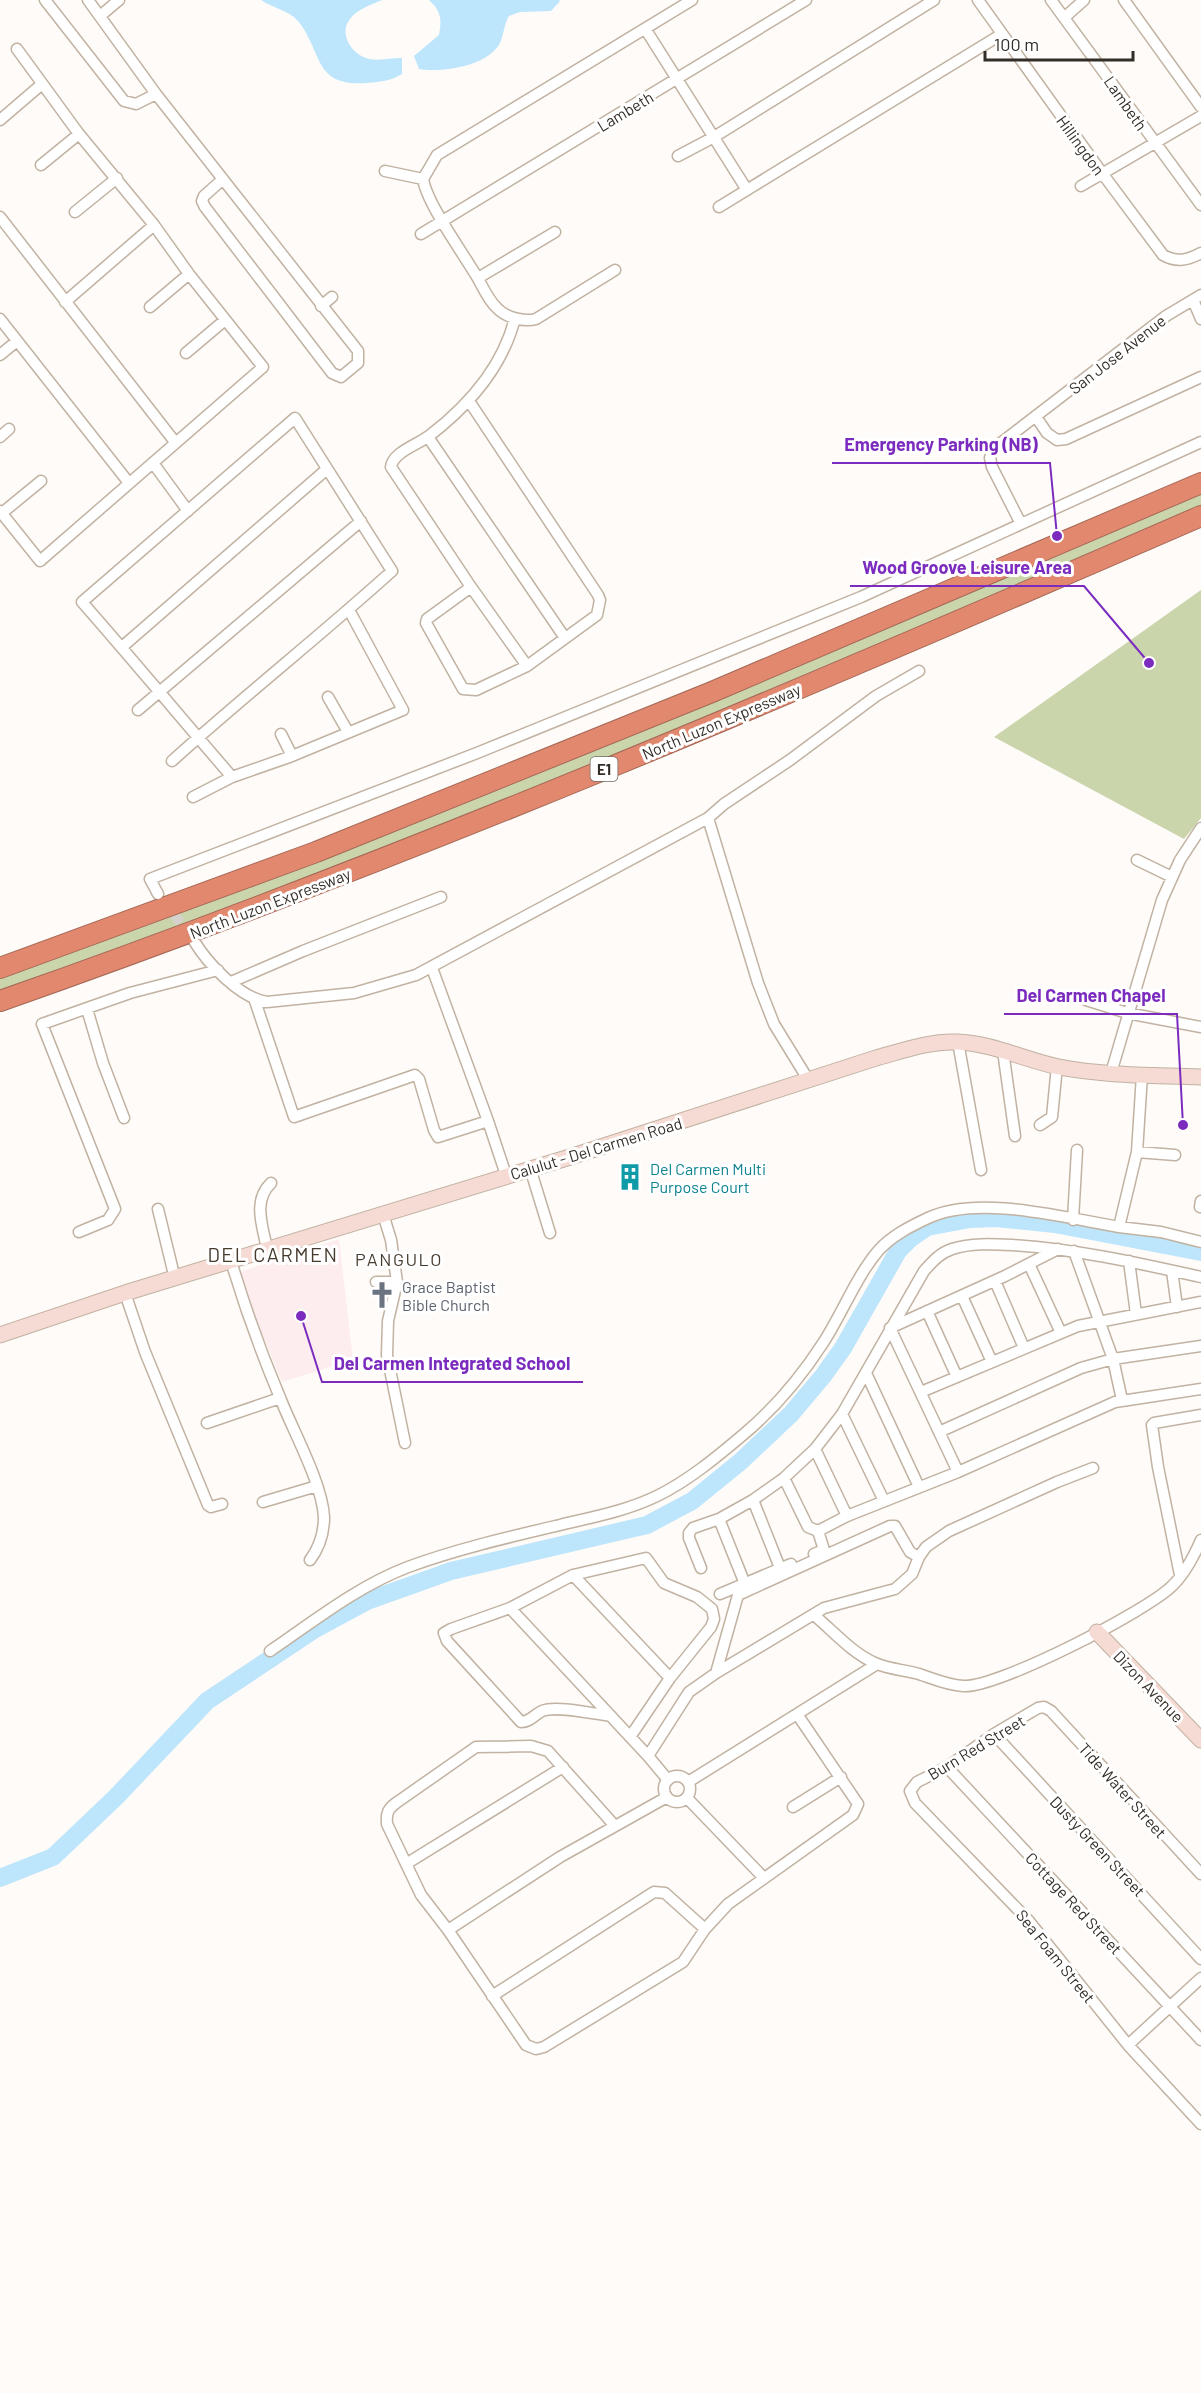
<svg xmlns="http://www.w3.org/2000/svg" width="1201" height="2393" font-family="Barlow,sans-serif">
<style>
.education{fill:#feedee}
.green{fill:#cbd5ab}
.water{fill:#bde5fb}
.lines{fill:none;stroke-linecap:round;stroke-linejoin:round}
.river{stroke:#bde5fb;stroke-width:18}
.street-tunnel{stroke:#d5d2ce;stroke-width:10;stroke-dasharray:10 5;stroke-linecap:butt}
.street-casing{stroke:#c1b2a2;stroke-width:13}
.secondary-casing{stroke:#c1b2a2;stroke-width:17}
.highway-casing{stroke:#a46856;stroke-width:22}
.street{stroke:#fff;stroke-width:10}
.secondary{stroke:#f6dbd4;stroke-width:15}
.highway{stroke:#e1886f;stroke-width:20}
.labels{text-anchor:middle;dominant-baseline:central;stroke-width:6;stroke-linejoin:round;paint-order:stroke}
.shield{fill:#fff;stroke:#706c68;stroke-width:1.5}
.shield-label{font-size:15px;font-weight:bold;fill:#332d27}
.street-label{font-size:16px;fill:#332d27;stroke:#fff}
.culture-label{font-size:16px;fill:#0d838f;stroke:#fff;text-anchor:start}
.worship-label{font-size:16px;fill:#5b616d;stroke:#fff;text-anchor:start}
.neighbourhood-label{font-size:18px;letter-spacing:1.5px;fill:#473b2e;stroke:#fff}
.quarter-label{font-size:20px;letter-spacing:1.5px;fill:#473b2e;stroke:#fff}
.leader{fill:none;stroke:#7b2cbf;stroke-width:2}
.callout-dot{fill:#7b2cbf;stroke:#fff;stroke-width:2}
.callout-label{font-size:18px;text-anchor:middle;font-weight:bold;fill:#7b2cbf;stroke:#fff;stroke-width:6;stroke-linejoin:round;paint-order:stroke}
</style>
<rect width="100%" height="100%" fill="#fefbf8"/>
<path class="education" d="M339 1239 353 1360 282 1382 237 1273Z"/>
<path class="green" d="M1201 489V510L606 764 0 995V974Z
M1201 590V818L1184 839 994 737Z"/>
<path class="water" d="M261 0H382C371 5 357 9 350 19 338 34 352 55 369 59 378 61 391 58 402 58V74C391 81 379 82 366 83 313 87 323 52 298 21 289 10 272 8 261 0Z
M429 0H559L560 1 551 11 520 12 509 16C504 24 504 34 500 43 488 66 442 73 419 69L414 56 439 35C442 19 441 11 429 0Z"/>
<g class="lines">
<path class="river" d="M0 1878 53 1857 116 1797 207 1701 315 1629 367 1601 451 1571 647 1525 692 1501 740 1462 791 1414 823 1376 843 1348 898 1251 911 1238 927 1227 970 1219 996 1218 1055 1224 1201 1252"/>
<path class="street-tunnel" d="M165 903 191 936"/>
<defs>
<path id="street" d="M45 0 124 101 136 104 156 94
M88 0 156 94 358 351V363L341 377 332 373 205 207 202 201 204 196 223 179
M978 0 1102 173 1163 255C1177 263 1188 260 1201 253
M1051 0 1201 205
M1124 0 1201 107
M100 16 119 0
M1065 17 1084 0
M646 30 747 190
M0 120 42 84
M678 156 714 137 934 0
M41 165 79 134
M385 171 423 179
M1081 186 1201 116
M719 207 1002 34
M75 212 117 178
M0 217 175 442
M421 234 806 0
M615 270 536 319C524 322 506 318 497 308 488 300 483 287 477 277 463 253 427 204 423 179L437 155 692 0
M478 278 555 232
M1193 300 1201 319
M65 302 154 225
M321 306 332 297
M150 307 189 274
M515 318C503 366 468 406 429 436 417 445 393 452 391 467L471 587 527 666
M0 319 129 483
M186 353 225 320
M0 355 17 341
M469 401 598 595 600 600 597 615 527 666 476 690 463 689 426 623 427 619 471 587
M1036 417 1047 433 1057 440 1066 439 1201 377
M0 437 9 429
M428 437 565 638
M153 463 188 511
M0 511 40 561 263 367 189 274 154 225 79 134 17 49
M2 513 41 481
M1021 524 992 467 990 458 993 449 1166 316 1201 295
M122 647 327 469
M328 697 348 732
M138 710 361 521
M281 734 292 756
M172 761C244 696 320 636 392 571L295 418 82 602C133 660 182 719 232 777
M193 797 232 777 292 756 403 710 349 610
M708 818 758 983 774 1024 809 1081
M1137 860 1172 877
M158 894 150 879 477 753 861 597 1201 442
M194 941C208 964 240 998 267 1002L354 993 416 975 708 818 724 804 790 760 876 696 919 671
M432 968 488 1121 506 1175
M231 982 303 951 441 897
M1086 1000 1127 1013 1201 1027
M255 1001 294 1117 415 1075 419 1079 434 1130 438 1137 488 1121
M87 1009 103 1063 124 1118
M958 1042 981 1170
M1003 1051 1015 1136
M1111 1073 1162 900 1180 860 1201 828
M1040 1125 1052 1117 1057 1066
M1137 1152 1175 1155
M530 1168 550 1233
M1200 1207 1201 1201
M158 1209 175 1279
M383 1214 391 1240 397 1282 388 1321 387 1355 405 1443
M1073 1220 1077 1150
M1119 1227 1161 1232 1201 1242
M79 1232 108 1220 115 1209 42 1024 130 993 218 970
M267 1249C263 1227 252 1201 271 1183
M1074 1251 1113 1359 1122 1400
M231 1261C245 1308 262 1355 281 1400 294 1433 322 1483 324 1517 324 1532 319 1548 310 1560
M1129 1261 1136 1314
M1029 1264 1061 1333
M1172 1271 1177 1307
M995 1281 1024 1348
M376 1282H397
M125 1293 145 1352 208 1505 211 1507 222 1504
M962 1296 992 1362
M927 1311 957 1377
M866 1373 919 1487
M921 1392 1078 1326 1201 1302
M842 1414 884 1501
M207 1423 280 1398
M939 1432 1081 1368 1113 1359 1201 1346
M815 1449 847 1516
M958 1472 890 1328 1005 1276 1058 1249
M784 1478 808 1527 818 1531 847 1516 958 1472 1115 1402 1201 1389
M753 1500 780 1568
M263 1502 317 1486
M719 1519 745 1584
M814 1554 824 1550 818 1531
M701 1568 689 1538V1533L693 1528 719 1519 753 1500 784 1478 815 1449 842 1414 924 1271C933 1261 940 1253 952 1249 971 1243 992 1244 1012 1245 1076 1249 1138 1263 1201 1277
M573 1575 670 1678
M1180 1575 1158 1467 1152 1425 1154 1423 1201 1415
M720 1594 791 1564
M510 1608 648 1756 668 1780
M814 1615C833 1631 852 1653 875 1663 888 1669 905 1670 919 1674 934 1679 947 1685 963 1686 996 1689 1147 1611 1172 1586 1185 1574 1194 1556 1201 1540
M270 1651C314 1621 358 1586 408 1567 457 1549 509 1537 560 1525 593 1517 626 1511 657 1496 688 1481 718 1456 744 1434 775 1408 801 1377 823 1343 842 1314 856 1277 878 1251 891 1236 911 1226 928 1218 978 1194 1066 1218 1119 1227L1137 1152 1142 1075
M716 1673 738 1595 890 1526H895L910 1552 919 1557
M611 1716C594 1714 557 1705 542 1711 534 1715 530 1722 521 1722L447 1641 444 1633 451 1629 510 1608 573 1575 646 1558 664 1583 697 1597 712 1609 714 1619 711 1627 670 1678 630 1737
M994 1734 1201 1959
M648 1756 689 1692 716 1673 824 1608 895 1589 912 1574 919 1557 926 1547 949 1531 1057 1482 1093 1468
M947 1767 1201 2040
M664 1789a13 13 0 1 1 26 0a13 13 0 1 1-26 0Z
M688 1782 877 1664
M687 1798 763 1877
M793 1807 841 1777
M615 1826 548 1751 531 1746 476 1747 396 1803C388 1809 386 1813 387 1824L421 1895 448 1930 526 2045 536 2049 544 2047 683 1962 705 1929 728 1904 853 1815 858 1804 797 1714
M406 1864 563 1767
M1201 1874 1051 1711 1044 1707 1038 1708 994 1734 947 1767 917 1782 910 1791 915 1803 1029 1921 1128 2045 1201 2124
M448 1930 560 1857 667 1797
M492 1996 654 1892 665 1893 705 1929
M1128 2045 1201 1978"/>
<path id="secondary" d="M0 1335 125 1293 570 1157 876 1058C902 1051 929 1041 957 1042 992 1043 1025 1060 1059 1067 1106 1076 1154 1075 1201 1077
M1097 1632 1201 1740"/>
<path id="highway" d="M0 968 316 852 712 692 1201 483
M0 1001C408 858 805 688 1201 516"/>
</defs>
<use href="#street" class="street-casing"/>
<use href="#secondary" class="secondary-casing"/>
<use href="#highway" class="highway-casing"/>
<use href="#street" class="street"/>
<use href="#secondary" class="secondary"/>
<use href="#highway" class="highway"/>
</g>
<defs>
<symbol id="building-bare" viewBox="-9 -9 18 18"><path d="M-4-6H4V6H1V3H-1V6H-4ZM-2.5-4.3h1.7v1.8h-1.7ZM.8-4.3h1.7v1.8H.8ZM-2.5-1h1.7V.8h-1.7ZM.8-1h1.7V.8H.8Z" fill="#0f9aa8" stroke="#fff" stroke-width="2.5" paint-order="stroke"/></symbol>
<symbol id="church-bare" viewBox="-9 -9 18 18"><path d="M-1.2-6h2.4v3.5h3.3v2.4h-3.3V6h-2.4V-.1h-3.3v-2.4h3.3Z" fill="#6b7280" stroke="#fff" stroke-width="2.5" paint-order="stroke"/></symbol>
</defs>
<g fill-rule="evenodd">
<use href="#building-bare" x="611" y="1158" width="38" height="38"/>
<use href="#church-bare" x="363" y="1276" width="38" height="38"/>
</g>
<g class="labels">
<rect class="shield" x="590.5" y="757" width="27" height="24" rx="4.5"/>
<g class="shield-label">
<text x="604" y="769">E1</text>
</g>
<g class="street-label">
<text transform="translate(1126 103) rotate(55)">Lambeth</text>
<text transform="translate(625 111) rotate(-31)">Lambeth</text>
<text transform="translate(1081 145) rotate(54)">Hillingdon</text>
<text transform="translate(1117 354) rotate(-38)">San Jose Avenue</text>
<text transform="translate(721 721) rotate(-23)">North Luzon Expressway</text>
<text transform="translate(270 903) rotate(-21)">North Luzon Expressway</text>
<text transform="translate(596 1148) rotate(-17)">Calulut - Del Carmen Road</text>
<text transform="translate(1149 1686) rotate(46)">Dizon Avenue</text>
<text transform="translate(976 1747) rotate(-31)">Burn Red Street</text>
<text transform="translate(1123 1790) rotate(48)">Tide Water Street</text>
<text transform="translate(1098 1846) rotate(47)">Dusty Green Street</text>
<text transform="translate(1074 1903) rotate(47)">Cottage Red Street</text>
<text transform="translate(1056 1956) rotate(51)">Sea Foam Street</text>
</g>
<g class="culture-label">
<text x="650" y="1168">Del Carmen Multi<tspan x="650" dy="18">Purpose Court</tspan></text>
</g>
<g class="worship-label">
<text x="402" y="1286">Grace Baptist<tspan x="402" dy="18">Bible Church</tspan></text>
</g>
<g class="neighbourhood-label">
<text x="399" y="1259">PANGULO</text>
</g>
<g class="quarter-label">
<text x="273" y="1254">DEL CARMEN</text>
</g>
</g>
<path class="leader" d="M1057 536L1050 463H832M1149 663L1084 586H850M1183 1125L1177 1014H1004M301 1316L322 1382H583"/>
<g class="callout-dot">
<circle cx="1057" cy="536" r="6"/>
<circle cx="1149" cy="663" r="6"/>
<circle cx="1183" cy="1125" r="6"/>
<circle cx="301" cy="1316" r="6"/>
</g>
<g class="callout-label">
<text x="941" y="451">Emergency Parking (NB)</text>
<text x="967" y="574">Wood Groove Leisure Area</text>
<text x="1091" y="1002">Del Carmen Chapel</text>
<text x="452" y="1370">Del Carmen Integrated School</text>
</g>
<path d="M985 51v9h148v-9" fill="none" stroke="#332d27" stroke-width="3"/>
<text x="994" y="51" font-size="18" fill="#332d27" stroke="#ffffff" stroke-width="4.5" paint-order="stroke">100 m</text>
</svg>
